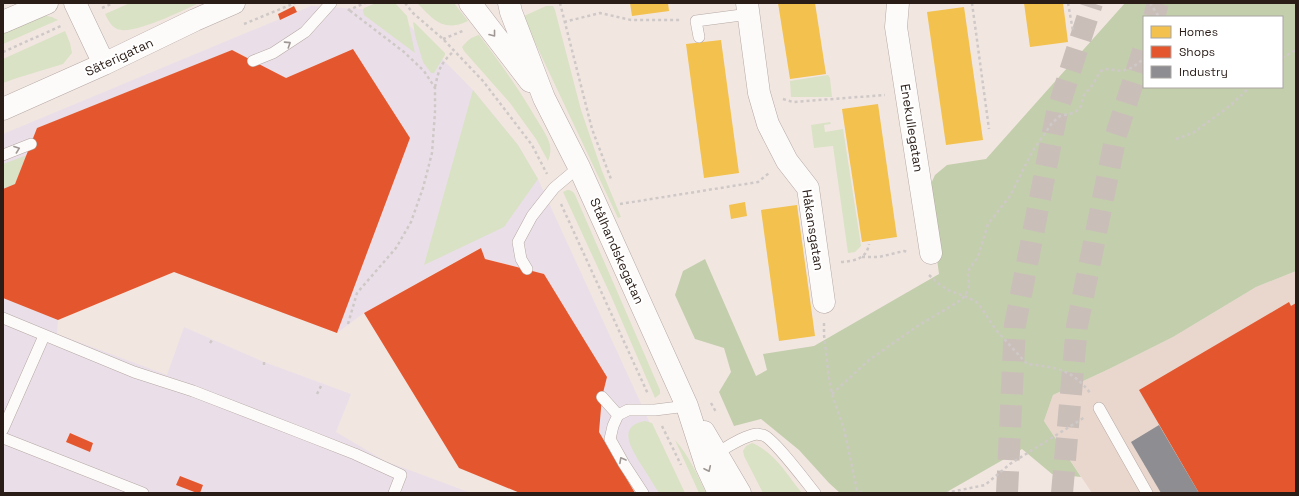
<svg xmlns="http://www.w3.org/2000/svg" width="1299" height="496" font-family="'Space Grotesk',sans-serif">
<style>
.commercial{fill:#eadfe8}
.industrial{fill:#e9d7ce}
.green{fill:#d9e2c4}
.forest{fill:#c3ceac;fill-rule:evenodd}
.homes{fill:#f2c14e}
.shops{fill:#e4572e}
.industry{fill:#8d8d92}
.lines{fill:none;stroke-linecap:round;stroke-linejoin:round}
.highway-tunnel{stroke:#cabeb9;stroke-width:22;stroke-dasharray:22 11;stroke-linecap:butt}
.lane-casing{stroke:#b4a8a3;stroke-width:12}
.street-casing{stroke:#b4a8a3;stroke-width:23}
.secondary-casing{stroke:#b4a8a3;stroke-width:23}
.path{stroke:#cec9c7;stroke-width:2.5;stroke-dasharray:3 3;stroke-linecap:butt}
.lane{stroke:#fdfbfa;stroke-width:11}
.street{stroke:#fdfbfa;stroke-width:22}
.secondary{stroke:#fdfbfa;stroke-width:22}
.oneway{stroke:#9e9794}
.labels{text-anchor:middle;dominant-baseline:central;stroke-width:4;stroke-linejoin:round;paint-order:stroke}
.street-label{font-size:13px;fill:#2a1d17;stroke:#fff}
</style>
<rect width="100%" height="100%" fill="#f2e6e1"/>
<path class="commercial" d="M311 6 395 11 473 90 518 145 538 179 682 493H635L599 432 602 397 607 377 544 274 485 259 480 248 364 313 337 333 410 138 353 49 286 78 232 50 37 128 15 184 3 189V134Z
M3 298 58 320 57 334 167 375 184 327 264 362 351 394 336 432 385 461 471 493H3Z"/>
<path class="industrial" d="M1296 271V493H1092L1044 421 1053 395 1109 369 1173 337 1256 287Z"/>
<path class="green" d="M130 3H199C184 10 132 36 117 29 111 26 108 20 105 14Z
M376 3H395L407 16 415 53 364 15 363 10 364 8Z
M417 3H454L468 21C443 33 433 19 417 3Z
M546 6H553L555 10 581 110 602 171 621 217 618 218 531 34 524 16Z
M42 15 52 17 58 20 3 44V33Z
M413 22 415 23 445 53V55L434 73H431L423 62 415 35Z
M65 31 70 43 72 53 63 64 17 78 3 83V59Z
M479 35C500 62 520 91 537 120 542 128 548 137 550 145 551 151 550 156 548 161L536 139 510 103 464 51 462 47C467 41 471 37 479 35Z
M828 75 830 78 832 97H791L790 81Z
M473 90 518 145 538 179 504 227 424 265Z
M830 122 831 124 824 125 825 132 843 129 861 246 855 252 848 253 833 146 814 148 811 125Z
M27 155 15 184 3 189V164Z
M567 190C572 190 574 192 576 197L660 390V394L655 398 611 296 563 192Z
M645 421 652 423 685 493H659C653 484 648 475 642 466 633 451 615 426 645 421Z
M675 440C689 456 697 474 706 493H699Z
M752 443C775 452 787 475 802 493H763L744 456 743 451 746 446Z"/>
<path class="forest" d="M1125 3H1296V271L1256 287 1173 337 1109 369 1053 395 1044 421 1081 477 1052 474 1022 449 945 493H840L829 483 799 450 761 419 734 426 719 392 731 372 724 348 695 339 675 295 683 271 705 259 756 376 767 370 763 354 814 346 939 274 929 200 930 186 935 175 947 165 986 159ZM1144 17H1282V87H1144Z"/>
<path class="homes" d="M630 3H668L669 11 632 16Z
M778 3H815L826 74 790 79Z
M1024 3H1063L1068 42 1030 47Z
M964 7 983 140 946 145 927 12Z
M721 40 739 173 704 178 686 44Z
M878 104 897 237 862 242 842 109Z
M745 202 747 216 731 219 729 205Z
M797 205 815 336 779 341 761 210Z"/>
<path class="shops" d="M294 6 297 12 280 20 278 14Z
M353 49 410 138 337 333 174 272 58 320 3 298V189L15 184 37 128 232 50 286 78Z
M481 248 485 259 544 274 607 377 602 397 599 432 635 493H520L459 468 364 313Z
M1289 302 1291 306 1296 303V493H1199L1139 390Z
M70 433 93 443 90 452 66 442Z
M180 476 203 485 200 493H197L176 485Z"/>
<path class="industry" d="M1159 425 1199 493H1161L1131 442Z"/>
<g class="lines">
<path class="highway-tunnel" d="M1154 17 1158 3
M1007 493 1015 325 1057 112 1092 3
M1062 493 1077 326 1116 135 1144 48"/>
<defs>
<path id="lane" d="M699 37 696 21 749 14
M253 61 273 53 305 32 331 3
M3 155 31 144
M527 269 521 259 518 242 532 216 554 188 579 167
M3 318 134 372 193 391 304 434 355 454 401 475 394 493
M602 397 618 415
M1099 408 1147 493
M3 429 44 336
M3 438 143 493
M717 453C729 446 743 436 757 434 757 434 762 435 763 435 774 439 806 482 815 493
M643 493 624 464 610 439 613 426 618 415 628 410H655L687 406"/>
<path id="street" d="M75 3 104 64
M747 3 759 93 768 124 787 161 808 188 824 302
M898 3 896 27 931 253
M3 22 47 3
M3 109 104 64 195 20 234 3"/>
<path id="secondary" d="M470 3 530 81
M509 3 511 12 544 98 579 167 687 406 706 465 719 493
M704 432 740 493"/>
</defs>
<use href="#lane" class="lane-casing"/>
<use href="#street" class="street-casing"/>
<use href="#secondary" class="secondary-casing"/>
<path class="path" d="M405 3 413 13 443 39 483 81 532 145 547 174
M560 3 592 129 611 179
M972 3 989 129
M1068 3 1073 31
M1150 3 1159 17
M102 8 113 3
M348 9 349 10 365 3
M564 22 600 13 631 20H680
M244 24 295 3
M443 39 465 30
M3 52 61 26
M1282 58 1296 50
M435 87C439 69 440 64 454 51
M783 99 793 102 885 95
M1176 139 1193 133 1231 105 1250 87
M561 204 648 394
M620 204 758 182 769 173
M862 257H879L904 251 909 252
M841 262C854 261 867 259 869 244
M929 275 939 284 950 291 965 296 978 303 996 330 1027 364C1057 368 1071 368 1091 394
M824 323V335L829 378 832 394 844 429 857 490 862 493
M348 324 357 293 396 248 411 222 423 188 432 153 435 112V88L424 71 404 52 349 10
M210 343 213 339
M264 362V367
M317 394 322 384
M832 394 869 360 919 325 958 302 965 296 969 286 968 271 978 257 988 224 1010 196 1032 152 1052 123 1060 116 1073 113 1078 110 1081 106 1084 95 1094 83 1097 77 1101 71 1107 69 1122 71 1131 68 1144 59
M711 403 716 412
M662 426 681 465
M946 493 985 485 1010 464 1085 417"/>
<use href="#lane" class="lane"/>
<use href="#street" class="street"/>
<use href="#secondary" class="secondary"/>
</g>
<defs><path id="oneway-chevron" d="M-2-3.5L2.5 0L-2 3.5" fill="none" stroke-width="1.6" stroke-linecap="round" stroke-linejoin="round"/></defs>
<g class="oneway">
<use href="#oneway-chevron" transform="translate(493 34) rotate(52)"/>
<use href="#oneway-chevron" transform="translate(288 44) rotate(-33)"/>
<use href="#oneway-chevron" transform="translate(17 149) rotate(-20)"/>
<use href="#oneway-chevron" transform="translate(622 460) rotate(-119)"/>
<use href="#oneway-chevron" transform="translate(708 469) rotate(65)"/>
</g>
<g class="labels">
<g class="street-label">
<text transform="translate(119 57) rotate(-25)">Säterigatan</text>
<text transform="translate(912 128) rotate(81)">Enekullegatan</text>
<text transform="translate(813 230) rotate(81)">Håkansgatan</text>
<text transform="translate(617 251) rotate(66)">Stålhandskegatan</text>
</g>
</g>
<rect width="1299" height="496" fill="none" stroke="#2a1d17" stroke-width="8"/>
<rect x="1143" y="16" width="140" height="72" fill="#ffffff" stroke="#aaa5a2"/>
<rect x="1151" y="26" width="20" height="12" fill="#f2c14e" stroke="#aaa5a2"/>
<text x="1179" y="36" font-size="12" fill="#2a1d17">Homes</text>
<rect x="1151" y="46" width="20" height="12" fill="#e4572e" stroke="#aaa5a2"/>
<text x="1179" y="56" font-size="12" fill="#2a1d17">Shops</text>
<rect x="1151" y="66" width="20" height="12" fill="#8d8d92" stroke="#aaa5a2"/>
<text x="1179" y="76" font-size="12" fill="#2a1d17">Industry</text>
</svg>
